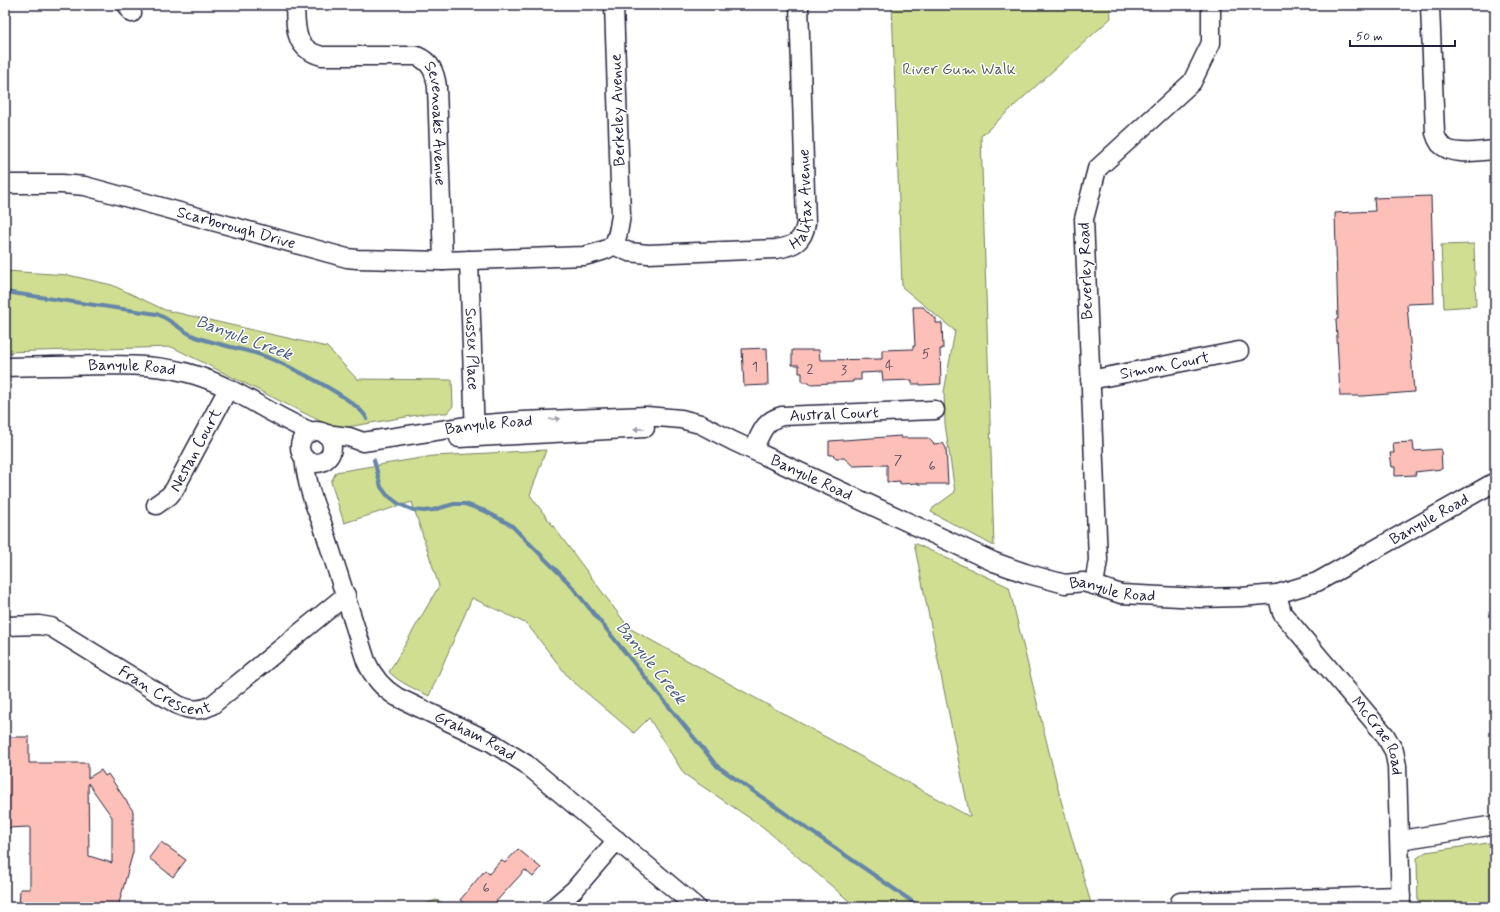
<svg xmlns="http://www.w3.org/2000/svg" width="1500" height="912" font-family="Mynerve,sans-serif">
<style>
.green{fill:#d0de91;stroke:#798066}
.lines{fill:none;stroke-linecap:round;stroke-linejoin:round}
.stream{stroke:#6586a8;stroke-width:4}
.building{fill:#fcc0b9;stroke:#22223b;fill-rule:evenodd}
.minor-casing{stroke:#22223b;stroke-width:21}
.minor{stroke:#fff;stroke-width:18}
.oneway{fill:#9c9ca7}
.labels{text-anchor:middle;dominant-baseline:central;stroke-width:3;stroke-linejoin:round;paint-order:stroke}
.number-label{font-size:14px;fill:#584a5a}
.park-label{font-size:16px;fill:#565a55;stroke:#fff}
.street-label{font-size:16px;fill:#22223b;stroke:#fff}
.water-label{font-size:17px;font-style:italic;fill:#495c7a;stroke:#fff}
</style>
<rect width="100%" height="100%" fill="#fff"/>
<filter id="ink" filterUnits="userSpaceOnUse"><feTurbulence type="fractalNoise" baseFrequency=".025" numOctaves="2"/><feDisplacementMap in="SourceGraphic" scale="8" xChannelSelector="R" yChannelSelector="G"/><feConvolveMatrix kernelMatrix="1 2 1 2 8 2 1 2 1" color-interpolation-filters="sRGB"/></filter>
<g filter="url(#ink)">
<path class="green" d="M892 5H1110L1111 18 981 136 994 546 931 512 933 508 955 492 945 424 944 392 955 331 902 287Z
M1474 244 1476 306 1444 308 1441 245Z
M5 271 68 275 112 285 165 310 327 347 357 379 452 380 453 406 447 413H429L336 429 172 347 5 352Z
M546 450 530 495 629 628 970 817 914 543 1009 587 1060 797 1092 907H856L763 827 684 774 649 718 634 733 569 678 527 624 472 598 429 696C415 689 400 683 389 672L439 586 412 502 344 523 331 482 336 472 433 456Z
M1495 842V907H1418L1417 858 1426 852Z
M436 900 454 907H418Z"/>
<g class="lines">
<path class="stream" d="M5 292 157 314C172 320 182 332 196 337 216 344 236 348 255 353 278 360 359 399 367 419
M374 460 381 487 387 495 399 504 413 510 424 511 433 510 454 504H465L485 511 511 525 569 583 717 766 920 907"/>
</g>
<path class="building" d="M1431 196 1434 303 1407 304 1414 392 1363 396H1340L1336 319H1338L1335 213 1375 211 1374 198Z
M913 307H923L934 318H936V323H942L943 349H940L941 384 920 385V384H912V380L883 381 882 372 861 373V380H853V382L811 384 809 382H802V373H799V365H792V350H819L820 360 882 359V350L913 349V346H915Z
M767 348 768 385 744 386 742 349Z
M901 436V438H928L934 444 943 443 946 448 948 484H918V483L900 484V481L887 482V465L853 466 844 458H836L833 455H829V441Z
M1413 442 1414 451 1441 449 1442 469 1415 472 1416 475 1395 476V467H1392L1390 453H1394L1393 443Z
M5 737H29V763H88V778L101 770 105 776 108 774 133 811V852L118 907H19L20 889H30V827L5 828ZM88 783 112 817V863L89 856Z
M161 842 186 860 173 877 149 858Z
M518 849 541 868 533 877 525 870 491 907H469L460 900 485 870 489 874 501 860 505 863Z"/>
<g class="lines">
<defs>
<g id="minor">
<path d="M127 5 132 13"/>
<path id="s1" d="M295 5C296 29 294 49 322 56H417C431 62 435 72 437 87L443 261"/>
<path d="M1430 5 1435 133C1436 137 1438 141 1440 144 1452 157 1479 151 1495 150"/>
<path id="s2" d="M5 184H62L85 186 347 258 357 259 443 261 584 256C616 248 616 248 621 215L614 5"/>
<path id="s3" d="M613 245 629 252 648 254 776 249C794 246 803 242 806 223L799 5"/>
<path id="s4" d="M469 260 475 437"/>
<path id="s5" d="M5 367C36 366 68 366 99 365 132 365 163 365 195 375 237 388 272 416 312 432"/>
<path id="s6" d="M1090 380 1239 351"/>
<circle cx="316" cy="447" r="16"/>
<path id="s7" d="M325 434 349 437 363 442 474 425 523 421 646 416 681 419 700 424 733 441 970 551 994 562 1025 573 1065 584 1083 582 1094 585 1121 594 1199 598 1241 597 1277 594 1317 582 1495 482"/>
<path d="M459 438 645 428"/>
<path id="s8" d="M753 450C761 434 763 421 782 416L935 410"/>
<path id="s9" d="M304 458C307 483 312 500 322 523L366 661C373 677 382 688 397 697L491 742 526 764 696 907"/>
<path id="s10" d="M156 505 169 496 174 490 228 389"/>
<path d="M1094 585 1098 560 1084 219 1097 169 1192 82 1211 43V5"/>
<path id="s11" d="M1277 594 1282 613 1385 735 1394 751 1397 766 1401 907"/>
<path id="s12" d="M5 626 39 625 51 627 178 705C189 710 201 712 212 705L346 595"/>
<path d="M1400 840 1495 825"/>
<path d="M1180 902 1401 896"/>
<path d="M554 907 574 890 617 840"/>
</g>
</defs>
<use href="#minor" class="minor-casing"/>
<use href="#minor" class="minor"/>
</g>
<defs><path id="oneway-solid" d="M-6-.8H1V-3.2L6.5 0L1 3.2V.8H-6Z"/></defs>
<g class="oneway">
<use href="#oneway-solid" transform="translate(555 419) rotate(-3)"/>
<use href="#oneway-solid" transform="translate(639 429) rotate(179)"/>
</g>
</g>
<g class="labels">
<g class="number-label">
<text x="926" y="354">5</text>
<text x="889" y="366">4</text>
<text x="755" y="367">1</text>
<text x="810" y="369">2</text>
<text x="844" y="370">3</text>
<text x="898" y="460">7</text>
<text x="932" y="466">6</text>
<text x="486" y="888">6</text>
</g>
<g class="park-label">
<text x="959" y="69">River Gum Walk</text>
</g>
<g class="street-label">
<text transform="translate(618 110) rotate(-92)">Berkeley Avenue</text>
<text stroke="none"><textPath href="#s1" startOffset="234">Sevenoaks Avenue</textPath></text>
<text stroke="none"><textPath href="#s3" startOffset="231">Halifax Avenue</textPath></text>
<text stroke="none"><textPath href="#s2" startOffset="237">Scarborough Drive</textPath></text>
<text transform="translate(1086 271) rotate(-92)">Beverley Road</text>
<text stroke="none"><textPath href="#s4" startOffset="89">Sussex Place</textPath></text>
<text stroke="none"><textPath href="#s6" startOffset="76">Simon Court</textPath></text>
<text stroke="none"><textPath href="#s5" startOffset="127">Banyule Road</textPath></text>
<text stroke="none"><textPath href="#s8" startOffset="99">Austral Court</textPath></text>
<text stroke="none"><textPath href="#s7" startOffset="166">Banyule Road</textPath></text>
<text stroke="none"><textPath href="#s10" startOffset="69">Nestan Court</textPath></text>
<text stroke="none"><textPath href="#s7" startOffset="502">Banyule Road</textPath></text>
<text stroke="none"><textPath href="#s7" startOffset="1162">Banyule Road</textPath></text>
<text stroke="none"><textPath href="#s7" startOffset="826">Banyule Road</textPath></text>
<text stroke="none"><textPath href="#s12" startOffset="178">Fran Crescent</textPath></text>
<text stroke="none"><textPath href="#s9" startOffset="348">Graham Road</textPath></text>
<text stroke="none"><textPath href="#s11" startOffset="177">McCrae Road</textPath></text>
</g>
<g class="water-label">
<text transform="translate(244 338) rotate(20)">Banyule Creek</text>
<text transform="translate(651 663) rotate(51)">Banyule Creek</text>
</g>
</g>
<rect width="1500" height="912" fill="none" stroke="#fff" stroke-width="20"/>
<rect x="10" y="10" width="1480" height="892" fill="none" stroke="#22223b" stroke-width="1.5" filter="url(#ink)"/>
<path d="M1350 40v6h105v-6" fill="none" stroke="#22223b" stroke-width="2"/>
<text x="1356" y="40" font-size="12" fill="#22223b" stroke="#ffffff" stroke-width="3" paint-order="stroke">50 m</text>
</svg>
